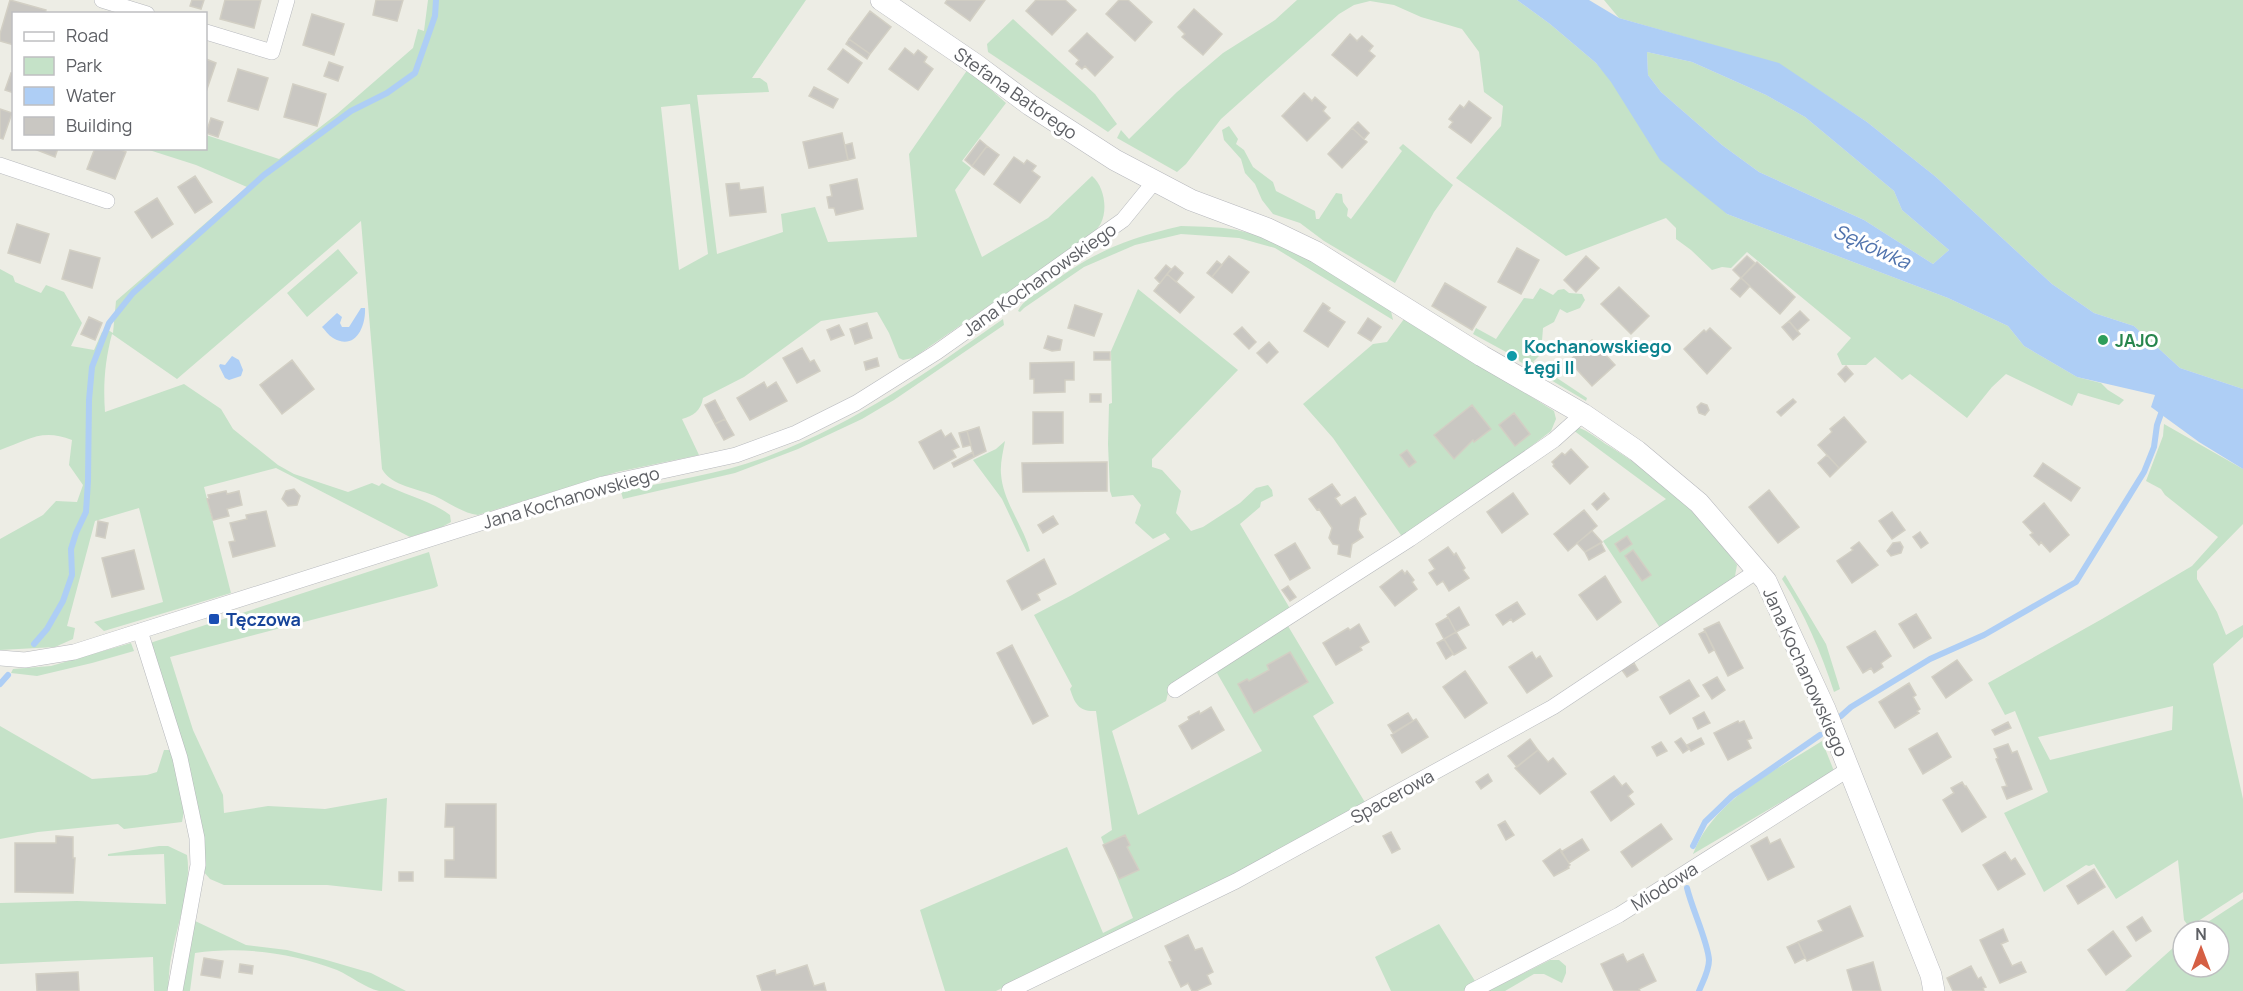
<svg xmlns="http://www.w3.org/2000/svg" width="2243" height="991" font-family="Manrope,sans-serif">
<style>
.green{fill:#c5e2c8;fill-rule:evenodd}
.water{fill:#aecef5;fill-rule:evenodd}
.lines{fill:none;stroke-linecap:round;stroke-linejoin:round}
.stream{stroke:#aecef5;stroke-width:6}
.building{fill:#c9c7c2;stroke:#d2cfc4;stroke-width:1.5}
.street-casing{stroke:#b7b9bd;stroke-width:16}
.secondary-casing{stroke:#b7b8bd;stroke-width:22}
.street{stroke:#fff;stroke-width:15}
.secondary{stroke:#fff;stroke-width:21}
.leisure-dot{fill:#2e9e5b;stroke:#fff;stroke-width:2}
.culture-dot{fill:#0f9aa8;stroke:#fff;stroke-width:2}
.transit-dot{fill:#1a4fb4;stroke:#fff;stroke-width:2}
.labels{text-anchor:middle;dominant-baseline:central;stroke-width:6;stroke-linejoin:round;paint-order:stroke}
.street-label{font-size:18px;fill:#5d5f64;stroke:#fff}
.leisure-label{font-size:18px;font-weight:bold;fill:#27864d;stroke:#fff;text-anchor:start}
.culture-label{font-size:18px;font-weight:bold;fill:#0d838f;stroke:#fff;text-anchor:start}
.transit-label{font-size:18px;font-weight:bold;fill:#164399;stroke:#fff;text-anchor:start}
.water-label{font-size:20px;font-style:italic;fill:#5073ad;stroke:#fff}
</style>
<rect width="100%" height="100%" fill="#edede5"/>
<path class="green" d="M428 0H806L752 78H760L767 83 769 92 697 95 717 254 783 232 781 214 815 207 828 242 917 237 909 154 968 69 1006 103 962 161 971 168 955 190 982 257 1048 218 1092 176C1104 186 1108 209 1101 223 1099 227 1094 232 1091 235L913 358 903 360 899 358 889 333 877 312 821 321 744 377 703 398C701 411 693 416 682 419L699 455 617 472 478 515C462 513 450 503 435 496 419 489 391 486 382 469L361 221 177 379 112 334C105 360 103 385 105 412L184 384 221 409 233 429 278 465 294 474 348 492 372 483 379 486 382 483C404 495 430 500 450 515L451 522 442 527 410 537 276 468 204 487 231 593 104 631 94 622 163 602 139 508 95 521 67 626 75 628 73 639 55 647 0 650V539L43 515 56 501 77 502 83 485 69 465 72 440C42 428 28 440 0 450V269L13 276 15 282 41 293 46 285 64 292 82 323 71 346 94 350 102 332 108 330 113 333 116 301 247 187 196 165 146 149 206 148V135L279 159 337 114 413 48 418 29 424 31ZM690 104 708 254 679 270 661 107Z
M1297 0H1517L1550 24 1596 63 1727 214 1948 298 2008 326 2024 346 2077 377 2101 383 2108 390 2124 400 2119 405 2078 393 2072 406 2006 374 1992 387 1967 418 1910 374 1902 380 1875 357 1866 365H1842L1837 354 1851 338 1747 252 1731 268 1722 267 1712 270 1691 250 1676 239V228L1666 218 1566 256 1456 178 1501 126 1503 106 1484 92 1479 52 1462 29 1421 17 1394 5 1370 1 1354 5 1339 14 1221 119 1186 164 1177 172 1117 138 1121 130 1129 139 1177 92 1223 53 1275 20Z
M1604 0H2243V389L2180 368 2134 326 2094 313 2052 284 1936 177 1867 122 1779 64 1619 18Z
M1013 19 1095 94 1117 124 1108 132 988 52 987 44Z
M1647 52 1692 62 1766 95 1805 117 1894 191 1902 210 1949 250 1933 264 1864 220 1759 172 1722 145 1661 92 1648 75Z
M1229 126 1238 139 1236 144 1244 150 1253 167 1273 182 1276 191 1315 211 1316 219H1319L1336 193 1342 194 1343 202 1348 209 1347 216 1351 219 1402 151 1399 148 1403 144 1453 185 1434 212 1395 283 1324 241 1300 223 1273 214 1262 200 1255 184 1245 173 1241 159 1224 140 1222 130Z
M1181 226C1202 227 1224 226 1245 232 1299 245 1345 281 1391 311L1393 320 1275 248 1239 238 1181 234 1135 245 1084 267 1024 308 1020 312 1018 311C1023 300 1036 294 1046 287 1092 253 1124 239 1181 226Z
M338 249 358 273 307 317 287 293Z
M1540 288 1553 295 1558 290 1564 289 1569 293 1582 294 1585 300 1580 308 1567 313 1560 309 1554 322 1543 328 1541 354 1533 362 1587 398 1586 401 1519 361V359L1473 334 1476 328 1496 339 1524 298 1533 299Z
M1138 289 1238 370 1152 459V467L1162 470 1181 491 1176 513 1191 531 1203 527 1240 503 1256 488 1268 485 1272 490 1273 496 1261 502 1260 507 1240 524 1292 612 1170 685 1166 701 1112 731 1138 815 1262 751 1217 673 1204 679 1216 668 1288 626 1334 703 1313 716 1366 804 1239 872 996 991H945L920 910 1067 847 1103 933 1133 918 1101 837 1112 830 1096 711C1079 712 1075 704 1070 689L1072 686 1034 615 1072 595 1170 539 1165 533 1153 539 1135 523 1141 505 1133 495 1112 497 1110 491 1108 444 1109 404 1112 403 1111 351Z
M1003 319 1004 325 894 400 862 419 798 449 735 473 623 499 621 492C670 480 724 474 771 455 856 423 929 371 1003 319Z
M1404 319 1417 325 1554 411 1556 419 1551 431 1503 468 1403 538 1333 438 1303 404 1373 344 1387 342Z
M2164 424 2243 469V524L2197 571V579L2217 612 2226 635 2243 625V637L2213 664 2243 799V892L2189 927 2184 920 2178 860 2116 899 2094 864 2089 866 2086 865 2044 892 2004 813 2048 792 2015 711 2005 715 1988 683 2102 619 2192 566 2218 537 2165 495 2161 489 2146 481 2163 436ZM2173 706 2172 730 2050 760 2038 737Z
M1577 427C1589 431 1599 440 1609 446 1659 477 1704 517 1737 565L1735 576 1729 583 1660 628 1603 541 1666 499 1573 430Z
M1005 441C1003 452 1000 464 1001 474 1003 502 1023 525 1030 551L1027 552 1002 499 973 460 996 449Z
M429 552 438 586 434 588 170 657 193 730 223 795 224 813 268 806 325 809 387 798 382 891 327 885H224L210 879 203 871 150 643Z
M1785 575 1826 644 1840 689 1834 692C1821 652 1805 614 1782 579Z
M131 643 134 651 92 663 37 676 11 673 13 669 51 666Z
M0 726 92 779 147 775 157 772 164 750H169L176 757 184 811 182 822 124 829 118 824 38 832 0 839Z
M1822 741 1834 771 1693 854C1714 799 1775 771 1822 741Z
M159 846H168L187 855C192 887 178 921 172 953 169 965 169 978 168 991H154L153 957 0 964V903L77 901 166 904 164 854 108 856V854Z
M2243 899V991H2125L2183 939V967H2219V931H2194Z
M193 920 246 945 287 950 323 959 371 973 406 991H421C408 991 392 991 379 991 365 988 351 976 337 970 293 953 242 946 195 953L190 991H181Z
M1439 924 1475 981 1465 991H1391L1375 957Z
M1550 960H1559L1566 966V973L1562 983 1544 974H1534L1505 991H1488Z"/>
<path class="water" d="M1517 0H1589L1619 18 1779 63 1867 122 1936 177 2052 284 2094 313 2134 326 2180 368 2243 389V469L2199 442 2151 407 2155 395 2077 377 2024 346 2008 326 1948 298 1727 214 1660 160 1611 82 1596 63 1550 24ZM1647 52 1692 62 1766 95 1805 117 1894 191 1902 210 1949 250 1933 264 1864 220 1759 172 1722 145 1661 92 1648 75Z
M361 308H365C366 327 355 351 333 338 328 335 325 330 322 327L337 313 342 317 340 323 342 327H349Z
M232 356 239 360 243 370 241 376 229 380 225 378 219 366 220 364 225 365Z"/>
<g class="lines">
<path class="stream" d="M34 644 47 629 63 601 72 575 71 549 76 533 86 512 88 481 89 400 92 367 109 323 133 293 264 175 351 111 387 93 415 73 435 16 436 0
M0 684 8 675
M1841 716 1851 707 1930 659 1984 635 2076 582 2144 472 2154 447 2157 425 2163 408
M1693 846 1705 822 1732 796 1820 735
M1687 888C1692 909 1708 942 1709 960 1709 971 1703 981 1699 991"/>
</g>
<path class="building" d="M10 0 46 10 45 14H14V45L0 41V34Z
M192 0H204L201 9 190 6Z
M225 0H261L254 28 220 19Z
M376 0H403L397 21 373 15Z
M947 0H985L970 21 945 3Z
M1036 0H1065L1076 10 1052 35 1026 11Z
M1119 0H1128L1152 22 1135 41 1106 14Z
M1194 9 1222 34 1203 55 1182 37 1185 34 1178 27Z
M870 11 891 27 870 54 849 39Z
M312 14 344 24 334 55 303 45Z
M1087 33 1113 57 1095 76 1085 66 1082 69 1076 64 1079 60 1069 51Z
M1350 34 1357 41 1362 36 1373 46 1369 51 1375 56 1357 76 1332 55Z
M849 39 870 54 867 59 846 44Z
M905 48 914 55 918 50 927 57 924 62 933 69 918 90 889 69Z
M843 49 862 63 848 83 828 69Z
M206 59 216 63 206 92Z
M329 62 343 67 338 81 324 76Z
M238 69 268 78 258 110 228 101Z
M11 73 14 74V93L5 90Z
M293 84 326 94 317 126 284 117Z
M814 87 838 99 833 108 809 96Z
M1304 93 1312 101 1315 97 1326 107 1323 111 1330 118 1307 141 1282 116Z
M1469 101 1491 118 1471 143 1449 127 1453 122 1449 119 1460 105 1464 108Z
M0 109 12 113 3 139 0 138Z
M211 118 223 122 218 137 206 133Z
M1358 122 1369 133 1364 139 1352 128Z
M1352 128 1367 142 1342 168 1328 154Z
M842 133 848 160 809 168 803 142Z
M980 140 987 146 972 166 965 160Z
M852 143 855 158 848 160 845 145Z
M987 146 999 155 984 175 972 166Z
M32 148H58L55 157Z
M95 148H117L126 152 115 179 87 169Z
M1014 157 1024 164 1027 160 1036 166 1032 171 1040 177 1020 203 994 184Z
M195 176 212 202 195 213 178 187Z
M857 179 863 209 836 215 834 208H829L827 197 832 196 830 185Z
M739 183 740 190 763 187 766 212 730 216 726 184Z
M157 198 173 224 152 238 135 212Z
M17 224 49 234 40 263 8 253Z
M1517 248 1539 260 1521 294 1498 282Z
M70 250 100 258 92 288 62 279Z
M1229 256 1249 272 1232 293 1212 277Z
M1586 256 1599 268 1576 292 1564 280Z
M1747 256 1755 263 1741 278 1733 270Z
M1217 261 1222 265 1212 277 1207 273Z
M1757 262 1795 297 1780 314 1741 278Z
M1166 265 1171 269 1160 283 1155 278Z
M1175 266 1183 273 1176 282 1167 274Z
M1167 274 1194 297 1180 313 1154 291Z
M1741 278 1750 286 1740 297 1731 289Z
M1445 283 1486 307 1472 330 1432 306Z
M1619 287 1649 316 1631 334 1601 304Z
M1323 303 1330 308 1328 311 1345 322 1328 347 1304 331Z
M1075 305 1102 314 1094 336 1068 328Z
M1800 311 1809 320 1797 331 1789 321Z
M89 317 102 323 95 340 81 334Z
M1368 318 1381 327 1371 341 1358 333Z
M1789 321 1800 334 1793 340 1782 327Z
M867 323 872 338 855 344 850 329Z
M839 325 844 335 831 340 827 330Z
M1242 327 1256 342 1249 349 1234 334Z
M1710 328 1731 348 1707 374 1684 349 1704 330 1706 332Z
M1048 336 1062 340 1060 350 1052 351 1044 348Z
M1592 340 1615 365 1592 386 1569 361Z
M1269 342 1278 352 1267 363 1257 353Z
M802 348 810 362 814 360 820 371 797 383 783 358Z
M1094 352H1110V360H1094Z
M877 358 879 366 866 370 864 362Z
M292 360 314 389 282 414 260 385Z
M1074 362V380H1065V392L1034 393V379H1030V363Z
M1846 366 1853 374 1845 382 1838 374Z
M764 382 767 388 776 382 787 401 750 420 737 398Z
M1090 394H1101V402H1090Z
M1793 399 1796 402 1781 416 1777 412Z
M715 400 725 419 715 424 705 405Z
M1701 403 1707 405 1709 410 1705 415 1699 413 1697 407Z
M1472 405 1491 429 1474 442 1473 440 1454 459 1434 435Z
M1033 412H1063V443L1033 444Z
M1514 413 1530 434 1515 446 1499 425Z
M1844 417 1866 442 1839 468 1818 445 1832 432 1830 429Z
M725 419 734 435 724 440 715 424Z
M979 427 986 451 974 457 967 431Z
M941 430 945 437 951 433 959 447 952 450 956 457 934 469 919 442Z
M967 431 971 445 963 447 959 433Z
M1571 449 1588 467 1570 484 1553 466 1554 464 1552 462 1562 453 1565 455Z
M1407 450 1416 462 1409 467 1400 455Z
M973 452 974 457 954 467 952 463Z
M1827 455 1839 468 1830 477 1818 463Z
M1107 462V491L1023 492 1022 463Z
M2043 463 2080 488 2071 501 2034 476Z
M1332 484 1340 495 1335 498 1341 506 1355 497 1366 514 1360 518 1358 530 1363 537 1352 544 1350 557 1338 554 1339 545 1333 544 1329 538 1332 528 1319 509 1317 510 1309 499Z
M294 489 300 496 297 505 288 506 282 499 286 491Z
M1769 490 1799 527 1778 543 1749 507Z
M226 491 227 494 239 491 242 505 227 509 229 516 213 520 207 499 209 498 208 495Z
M1513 493 1528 514 1502 533 1487 512Z
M1604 493 1609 499 1597 510 1592 504Z
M2044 503 2069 535 2050 552 2041 542 2039 545 2030 535 2033 533 2023 522Z
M1584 510 1597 526 1568 551 1554 534Z
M266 511 275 546 233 557 229 542 235 541 230 523 247 519 246 515Z
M1892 512 1905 530 1892 539 1879 521Z
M1053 516 1058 524 1043 533 1038 525Z
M98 521 108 523 105 538 96 536Z
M1592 531 1602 542 1585 552 1577 543Z
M1920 532 1928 543 1921 548 1913 537Z
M1627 536 1632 544 1620 552 1615 544Z
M1859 542 1878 565 1852 583 1837 561 1853 550 1851 548Z
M1900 542 1903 547 1901 553 1891 556 1887 551 1893 543Z
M1295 543 1310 568 1290 580 1275 555Z
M1601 543 1605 551 1589 560 1585 552Z
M1448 547 1454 555 1456 553 1465 568 1463 570 1469 578 1449 591 1443 581 1437 585 1429 573 1435 569 1429 560Z
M134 550 144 589 112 597 102 558Z
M1633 550 1651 575 1642 581 1625 556Z
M1044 559 1056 584 1037 594 1040 600 1022 610 1007 581Z
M1402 570 1405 574 1407 571 1414 580 1412 582 1417 589 1395 606 1380 587Z
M1605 576 1621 602 1597 620 1579 595Z
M1288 586 1296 597 1290 601 1282 590Z
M1517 602 1525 614 1513 622 1511 619 1503 625 1496 615Z
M1459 607 1469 625 1456 632 1447 615Z
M1916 614 1931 638 1914 648 1899 624Z
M1448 617 1456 632 1444 639 1436 624Z
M1719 622 1743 668 1728 676 1704 629Z
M1359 624 1369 642 1360 647 1362 650 1336 665 1323 643 1348 628 1350 630Z
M1705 631 1714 650 1709 653 1699 634Z
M1875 631 1891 656 1881 663 1883 667 1874 673 1871 668 1863 673 1847 647Z
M1456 632 1466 648 1454 655 1444 639Z
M1444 639 1453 654 1446 659 1437 643Z
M1012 645 1048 716 1033 724 997 653Z
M1290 652 1308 682 1254 713 1238 684 1247 679 1249 681 1269 670 1267 665Z
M1532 652 1536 659 1540 656 1552 676 1527 693 1509 667Z
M1957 660 1972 680 1946 698 1932 677Z
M1634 663 1638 670 1627 677 1622 670Z
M1465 671 1487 703 1465 718 1443 687Z
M1717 677 1725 690 1712 699 1703 685Z
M1689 680 1699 696 1670 714 1660 697Z
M1909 683 1916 695 1913 697 1920 709 1917 711 1919 713 1895 728 1879 702Z
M1211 707 1224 730 1192 749 1179 726 1189 720 1188 717 1199 711 1200 714Z
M1704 712 1710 723 1698 729 1693 718Z
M1408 713 1413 721 1393 733 1388 725Z
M1416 719 1428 737 1402 753 1391 735Z
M1738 721 1739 723 1744 721 1752 738 1747 740 1751 748 1728 760 1714 733Z
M2008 722 2011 728 1995 735 1992 730Z
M1937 733 1951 757 1923 774 1909 749Z
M1681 738 1689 749 1683 753 1675 742Z
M1701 738 1704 744 1691 751 1687 745Z
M1530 739 1538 750 1517 767 1508 756Z
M1661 742 1667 751 1657 756 1652 747Z
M2008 744 2012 753 2017 751 2032 789 2007 799 2002 787 2007 786 1996 759 1998 758 1994 749Z
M1538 750 1548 762 1553 758 1566 774 1540 794 1515 768Z
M1488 774 1492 781 1481 789 1476 782Z
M1614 776 1622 786 1626 783 1633 792 1628 796 1634 804 1611 821 1591 792Z
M1962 782 1965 787 1966 786 1986 817 1962 832 1943 800 1954 793 1951 788Z
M446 804H496V878L445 877V860H454V827H445Z
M1505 821 1514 835 1506 840 1498 825Z
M1661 824 1672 839 1632 867 1621 852Z
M1391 832 1400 849 1392 853 1383 836Z
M1125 835 1130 845 1127 847 1139 870 1119 879 1103 845Z
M56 836 73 837V858H75L73 893 15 892V843H56Z
M1767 837 1770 844 1780 839 1794 867 1768 880 1751 846Z
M1582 839 1589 850 1569 863 1561 852Z
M1560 849 1570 865 1568 867 1569 868 1554 876 1543 861Z
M2005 852 2011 861 2015 858 2025 874 1998 890 1983 865Z
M2094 869 2105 887 2078 904 2067 886Z
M399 872H413V881H399Z
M1850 906 1863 936 1807 961 1798 942 1823 931 1818 921Z
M2142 917 2151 931 2136 941 2127 927Z
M2003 929 2008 941 2001 944 2012 966 2021 962 2026 972 2000 983 1980 940Z
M2113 931 2131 956 2106 975 2088 950Z
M1188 935 1195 950 1202 948 1213 972 1207 975 1211 984 1196 991H1192L1188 983 1181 987 1169 962 1172 961 1165 946Z
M1798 942 1805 958 1795 963 1787 947Z
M1623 954 1627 962 1643 954 1656 981 1639 989 1640 991H1614L1601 964Z
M204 958 223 961 220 978 201 975Z
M1873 962 1881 991H1853L1847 970Z
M240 964 253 966 252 974 239 972Z
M807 965 814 986 824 983 826 991H762L757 976 775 970 776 975Z
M1971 966 1978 979 1981 977 1986 987 1983 988 1984 991H1953L1947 978Z
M78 972 79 991H37L36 974Z"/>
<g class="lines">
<defs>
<path id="street" d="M102 0 147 14
M206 32 272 52 287 0
M0 165 107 201
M140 631 180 758 197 838 198 865 175 991
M0 658 25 660 74 652 603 484 736 455 796 433 856 403 937 352 1123 220 1154 182
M1175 690 1410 539 1554 440 1583 414
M1009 991 1236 881 1553 707 1757 571
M1472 991 1619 915 1849 769"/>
<path id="secondary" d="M881 0 975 64 1030 105 1115 160 1191 200 1266 228 1316 252 1482 356 1583 414 1637 451 1699 503 1766 581 1825 709 1931 975 1934 991"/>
</defs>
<use href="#street" class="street-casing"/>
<use href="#secondary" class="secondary-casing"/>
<use href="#street" class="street"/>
<use href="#secondary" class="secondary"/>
</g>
<circle class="leisure-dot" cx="2103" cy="340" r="6"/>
<circle class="culture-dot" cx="1512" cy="356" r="6"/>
<rect class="transit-dot" x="208" y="613" width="12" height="12" rx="3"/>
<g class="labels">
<g class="street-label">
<text transform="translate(1016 93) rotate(35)">Stefana Batorego</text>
<text transform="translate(1039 279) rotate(-35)">Jana Kochanowskiego</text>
<text transform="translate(571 497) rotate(-16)">Jana Kochanowskiego</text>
<text transform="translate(1806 672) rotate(66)">Jana Kochanowskiego</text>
<text transform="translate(1392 796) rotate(-29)">Spacerowa</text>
<text transform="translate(1664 886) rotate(-32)">Miodowa</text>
</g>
<g class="leisure-label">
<text x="2115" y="340">JAJO</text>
</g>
<g class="culture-label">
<text x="1524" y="346">Kochanowskiego<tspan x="1524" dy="21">Łęgi II</tspan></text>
</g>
<g class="transit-label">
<text x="226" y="619">Tęczowa</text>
</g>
<g class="water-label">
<text transform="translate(1872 246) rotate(24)">Sękówka</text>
</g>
</g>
<rect x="12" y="12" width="195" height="138" fill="#ffffff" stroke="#bebfc1" stroke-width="1.5"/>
<rect x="24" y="32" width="30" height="9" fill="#ffffff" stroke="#bebfc1" stroke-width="1.5"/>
<text x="66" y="42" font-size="18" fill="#5d5f64">Road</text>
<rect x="24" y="57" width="30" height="18" fill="#c5e2c8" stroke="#bebfc1" stroke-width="1.5"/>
<text x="66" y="72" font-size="18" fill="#5d5f64">Park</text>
<rect x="24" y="87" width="30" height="18" fill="#aecef5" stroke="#bebfc1" stroke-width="1.5"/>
<text x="66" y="102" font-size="18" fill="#5d5f64">Water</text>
<rect x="24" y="117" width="30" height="18" fill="#c9c7c2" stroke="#bebfc1" stroke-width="1.5"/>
<text x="66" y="132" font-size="18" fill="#5d5f64">Building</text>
<g transform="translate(2201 949)"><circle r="28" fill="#ffffff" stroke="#bebfc1" stroke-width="1.5"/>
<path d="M0-4.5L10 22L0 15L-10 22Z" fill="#d55f44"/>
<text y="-9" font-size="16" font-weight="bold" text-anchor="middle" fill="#5d5f64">N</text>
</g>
</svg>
